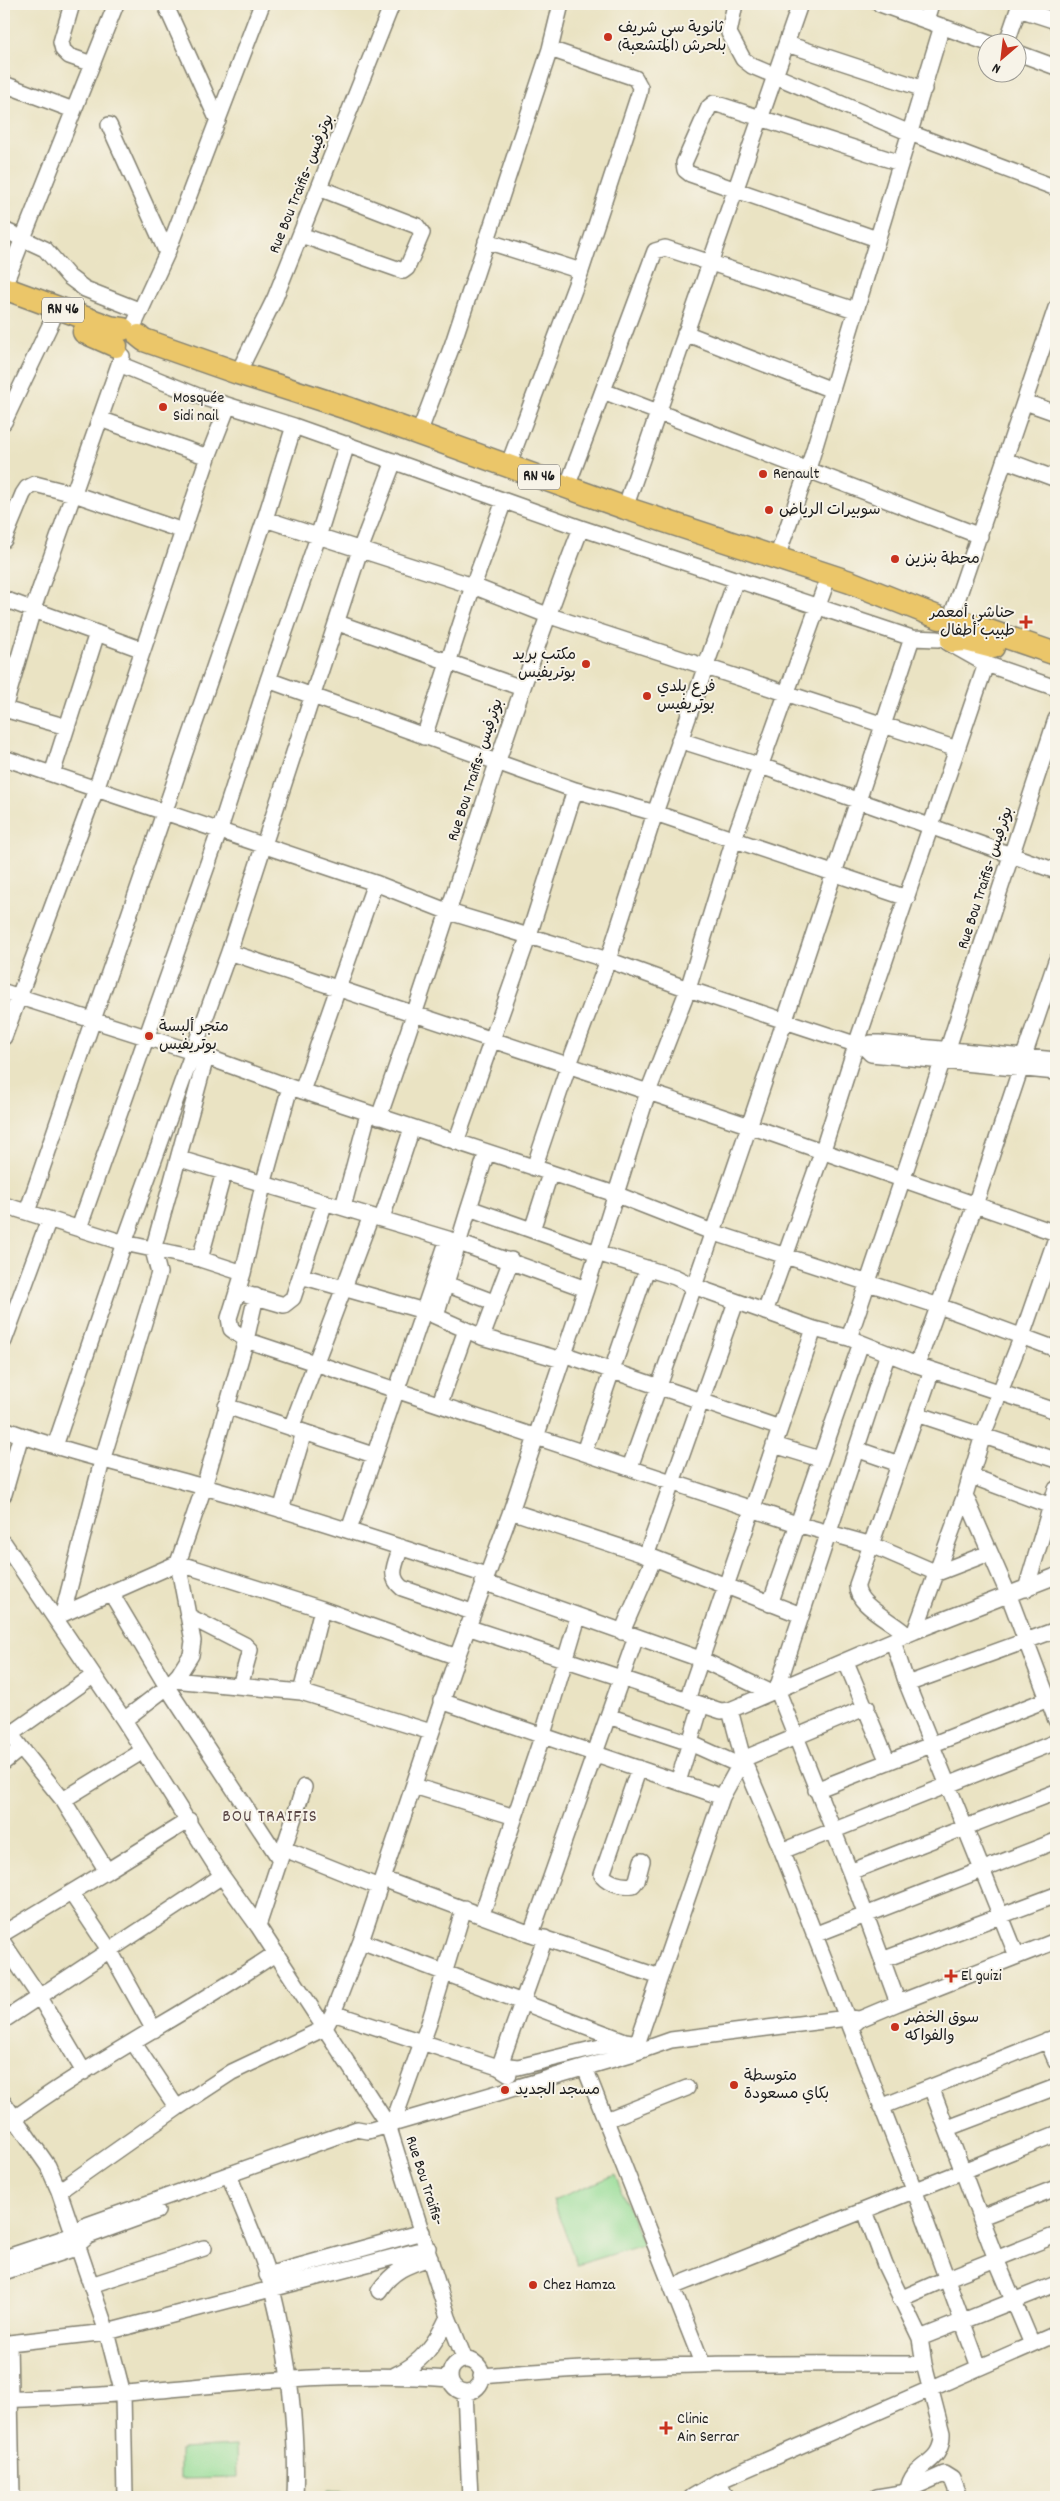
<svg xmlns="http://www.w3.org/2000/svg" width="1060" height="2501" font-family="Dekko,'Playpen Sans Arabic',sans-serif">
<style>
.green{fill:#97dd97;stroke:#5a7c5a}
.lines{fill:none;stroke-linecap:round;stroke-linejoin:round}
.minor-casing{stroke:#838070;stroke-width:18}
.highway-casing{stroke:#838070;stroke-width:25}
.minor{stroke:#fff;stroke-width:15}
.highway{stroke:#ebc669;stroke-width:22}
.poi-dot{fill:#c8321e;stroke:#f7f3e8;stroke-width:2}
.labels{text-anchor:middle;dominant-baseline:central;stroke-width:4;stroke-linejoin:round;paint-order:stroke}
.shield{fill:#f7f3e8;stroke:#5e5c59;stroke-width:1}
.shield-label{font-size:15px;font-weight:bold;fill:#1c1c1c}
.poi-label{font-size:16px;fill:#1c1c1c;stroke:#f7f3e8;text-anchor:start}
.street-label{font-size:16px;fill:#1c1c1c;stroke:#f7f3e8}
.neighbourhood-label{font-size:18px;letter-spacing:1px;fill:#5a4746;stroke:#f7f3e8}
</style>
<rect width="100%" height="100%" fill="#f7f3e8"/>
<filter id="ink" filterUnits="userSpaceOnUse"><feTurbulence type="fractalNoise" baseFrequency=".02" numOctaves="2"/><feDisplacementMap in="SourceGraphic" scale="10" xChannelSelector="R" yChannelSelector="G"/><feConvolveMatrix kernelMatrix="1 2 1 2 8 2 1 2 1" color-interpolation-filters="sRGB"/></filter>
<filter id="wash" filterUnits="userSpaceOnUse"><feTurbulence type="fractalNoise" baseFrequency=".0096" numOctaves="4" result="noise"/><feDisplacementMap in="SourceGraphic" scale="20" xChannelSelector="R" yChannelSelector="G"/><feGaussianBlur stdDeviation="1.12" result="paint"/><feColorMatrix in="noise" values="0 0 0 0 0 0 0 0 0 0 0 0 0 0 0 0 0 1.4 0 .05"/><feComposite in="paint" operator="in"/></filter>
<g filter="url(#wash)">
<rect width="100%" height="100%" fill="#eae3c3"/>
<path class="green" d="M615 2175 643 2245 577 2265 553 2200Z
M236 2446 237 2478 180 2479V2449Z
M327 2490 418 2495V2497H327Z"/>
</g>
<g filter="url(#ink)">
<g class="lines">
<defs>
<path id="minor" d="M72 4 61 42 63 50 69 56 92 64
M165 4 218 121
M735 4 729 33 743 59 752 66 910 133 1056 188
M880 4 988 43
M1019 9 1056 21
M926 20 931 4
M1007 42 1020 4
M787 44 924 89
M1018 53 1056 67
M4 84 73 110
M109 125 167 253
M4 230 45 249 69 277 85 289 141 311
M301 235 403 271 407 268 422 233 417 226 319 188
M877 239 690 174 685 170 684 163 709 107 714 103 900 163
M486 241 581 271
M4 286 116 4
M132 329 167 253 262 4
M685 333 832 390
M119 364 198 396 294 426 581 528 912 638 938 639
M238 373 275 298 392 4
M603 391 980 536
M1025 402 1056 413
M100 419 208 457
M4 422 52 321
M419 433 452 346 550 49 561 4
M1005 460 1056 479
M508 466 581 271 639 94 640 87 635 78 550 49
M567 487 655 251 665 248 855 310
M625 508 800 4
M265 519 473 586 547 615 957 749
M4 540 23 494 27 488 35 484 74 494 183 531
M777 557 808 469 942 26
M4 599 143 650
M951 618 1056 308
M338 623 522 688
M947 642 986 664 1056 688
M268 680 575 790 655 813 907 898
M67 727 4 709 33 609 122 356
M424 737 473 586 504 501
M679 740 761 766 1056 871
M4 758 375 883 449 912 608 960 688 989 864 1047 871 1054 1056 1072
M52 774 97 633
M229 952 750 1126 1056 1233
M4 992 193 1052 290 1087 615 1194 712 1232 939 1306 1056 1349
M4 1037 96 789 208 457 228 406
M864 1047 871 1043H879L1056 1060
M948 1048 1056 719
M1024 1056 1056 961
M290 1087 263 1185 243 1273 229 1318 231 1329 246 1340 797 1524 872 1545 937 1573 989 1553
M302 1091 375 883
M379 1117C448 921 506 721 581 528
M456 1142 529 935 575 790
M180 1159 448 1239 586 1289
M534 1168 568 1067 608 960 655 813 736 579
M4 1205 124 1243 200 1259 243 1273
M343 1207 368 1114
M469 1208 487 1152
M27 1212 265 519 294 426
M382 1218 412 1128
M79 1228 219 832 268 680 318 537 347 444
M532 1230 550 1174
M200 1259 224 1172
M301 1276 424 1311 482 1337 511 1260
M446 1284 496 1303
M246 1294 284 1305 293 1298 325 1202
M765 1312 822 1153 856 1045 986 664
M436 1316 469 1208 597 1253 675 1277 693 1286 814 1329 849 1338 917 1365 1056 1411
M482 1337 562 1360
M849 1338 942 1062
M4 1341 49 1219
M888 1353 777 1689 850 1872 898 2003
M563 1354 780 1428
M917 1365 975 1205 1020 1070
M440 1403 466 1330
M226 1406 373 1455
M917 1414 1056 1460
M291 1428 371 1216
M4 1429C69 1453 137 1468 204 1487 299 1513 392 1545 486 1575
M774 1445 820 1459
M55 1446 124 1243 229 952 360 550 394 461
M856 1449 899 1464
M584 1452 647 1268
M630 1467C729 1193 820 915 912 638
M971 1476 1051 1506
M4 1494 21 1435
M965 1495 1009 1596 1056 1720
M281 1510 304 1432
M511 1511 654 1558 801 1615
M349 1530 448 1239
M4 1543 124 1720 222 1876 258 1926 388 2125 448 2317 465 2360
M401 1547C396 1563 387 1576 402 1588L472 1612
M646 1556 736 1302
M178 1563 322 1609 457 1657
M483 1582 700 1659 770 1692
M1026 1589 1056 1489
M111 1593 167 1687 279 1858
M770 1604 861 1343
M63 1613 102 1461 159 1273 153 1250 206 1057
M188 1616 245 1645 250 1650 240 1686
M56 1617 178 1563
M467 1627 721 1711 730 1710 915 1631 1056 1576
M915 1631 965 1495 983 1435 1022 1336 1056 1238
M622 1632 654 1558
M907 1635C893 1621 855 1605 857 1585L932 1370
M893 1641 907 1684 1017 1956
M846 1662 888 1762
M173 1680 301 1692 431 1732
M907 1684 1056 1630
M301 1692 322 1609
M687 1700 814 1329
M441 1701 722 1797
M730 1710 743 1759 782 1851 915 2192 979 2367
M608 1716 690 1743 739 1765
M124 1720 167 1687 179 1674 191 1655 193 1641 178 1563 204 1487 246 1340 256 1296
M11 1734 93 1676
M21 1748 63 1800 107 1871 189 1820
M4 1762 21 1748 15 1740
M639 1768 602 1875C609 1883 622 1887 633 1885L637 1880 642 1861
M678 1782 701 1706
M414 1786 515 1817
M816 1790 1056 1696
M63 1800 143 1751
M282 1848 379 1887
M782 1851 1056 1742
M850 1872 1056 1792
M383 1879 531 1934 660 1977
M72 1894 110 1951 154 2030
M482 1914 543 1734 578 1617
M258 1926 304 1787
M4 1933 107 1871
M531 1934 636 1637
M814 1935 1056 1841
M545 1938 501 2062 509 2066 518 2067 625 2041
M361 1941 625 2041 637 2043
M4 1944 39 1996 84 2072
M882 1960 1056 1895
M333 2013 498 2067 509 2074
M4 2020 222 1876
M853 2025 860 2019 898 2003 1056 1941
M1047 2040 1056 2061
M634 2053 722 1797 743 1759 867 1707
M585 2068 702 2363
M931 2087 996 2259 1032 2344
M4 2103 48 2166 59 2191 107 2332 123 2394 125 2497
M881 2107 1056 2037
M177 2108 232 2072 325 2028 333 2013 361 1941 457 1657 511 1511 586 1289 648 1092 688 989 734 839 824 589
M606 2120 687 2088
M393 2123 429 2023 464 1908
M4 2126C90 2061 187 2014 276 1953
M948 2128 1056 2087
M229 2174C242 2212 262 2249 272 2289 288 2353 298 2431 295 2497
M59 2191 177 2108 133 2042
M865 2211 885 2265 920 2338 924 2364
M981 2217 1056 2188
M4 2258 67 2237 84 2226 357 2129 368 2131 634 2053 671 2040 847 2018 860 2019
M4 2272 73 2249 88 2236 157 2211
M267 2275 422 2232
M91 2285 204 2248
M672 2287 1056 2134
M379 2291C392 2271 407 2265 430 2258
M900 2299 948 2278 1056 2235
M920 2338 1056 2284
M450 2376a16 16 0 1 1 32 0a16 16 0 1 1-32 0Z
M395 2375C422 2363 436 2343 448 2317
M481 2376C629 2363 776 2363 924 2364L942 2433C943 2467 912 2461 908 2490
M465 2392 470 2497
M4 2400C44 2398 85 2397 125 2393 233 2384 342 2370 450 2379
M719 2481 726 2497
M12 2497 9 2343 107 2332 428 2248
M692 2497 719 2481 1056 2334
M877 2497 901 2493 944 2474 952 2479 959 2497"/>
<path id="highway" d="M4 288 110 327 123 329
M84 332 116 346
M139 336 144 340 238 373 350 409 625 508 850 582 940 618
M954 619 1056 654
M952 641 966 640 993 647"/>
</defs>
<use href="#minor" class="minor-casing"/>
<use href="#highway" class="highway-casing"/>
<use href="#minor" class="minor"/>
<use href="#highway" class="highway"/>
</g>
</g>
<g class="poi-dot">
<circle cx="608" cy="37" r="5"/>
<circle cx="163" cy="407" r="5"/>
<circle cx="763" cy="474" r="5"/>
<circle cx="769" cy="510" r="5"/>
<circle cx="895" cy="559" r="5"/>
<path d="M1023.5 614.5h5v5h5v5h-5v5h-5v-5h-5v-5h5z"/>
<circle cx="586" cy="664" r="5"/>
<circle cx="647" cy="696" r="5"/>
<circle cx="149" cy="1036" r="5"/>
<path d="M948.5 1968.5h5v5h5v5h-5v5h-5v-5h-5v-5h5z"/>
<circle cx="895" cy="2027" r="5"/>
<circle cx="734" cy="2085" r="5"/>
<circle cx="505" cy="2090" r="5"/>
<circle cx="533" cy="2285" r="5"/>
<path d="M663.5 2420.5h5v5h5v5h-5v5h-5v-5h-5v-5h5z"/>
</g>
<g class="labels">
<g class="shield">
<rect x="42" y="297.5" width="42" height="25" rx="4"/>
<rect x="518" y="464.5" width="42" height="25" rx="4"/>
</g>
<g class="shield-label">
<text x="63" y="310">RN 46</text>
<text x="539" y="477">RN 46</text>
</g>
<g class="poi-label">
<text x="618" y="28">ثانوية سي شريف<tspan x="618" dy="18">بلحرش (المتشعبة)</tspan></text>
<text x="173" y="398">Mosquée<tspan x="173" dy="18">Sidi nail</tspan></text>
<text x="773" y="474">Renault</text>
<text x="779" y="510">سوبيرات الرياض</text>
<text x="905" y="559">محطة بنزين</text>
<text x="1015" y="613" text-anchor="end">حناشي أمعمر<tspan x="1015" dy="18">طبيب أطفال</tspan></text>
<text x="576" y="655" text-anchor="end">مكتب بريد<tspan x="576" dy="18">بوتريفيس</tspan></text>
<text x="657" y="687">فرع بلدي<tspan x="657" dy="18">بوتريفيس</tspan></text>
<text x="159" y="1027">متجر ألبسة<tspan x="159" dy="18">بوتريفيس</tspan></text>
<text x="961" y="1976">El guizi</text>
<text x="905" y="2018">سوق الخضر<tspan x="905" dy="18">والفواكه</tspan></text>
<text x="744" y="2076">متوسطة<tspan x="744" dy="18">بكاي مسعودة</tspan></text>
<text x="515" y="2090">مسجد الجديد</text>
<text x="543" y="2285">Chez Hamza</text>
<text x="677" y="2419">Clinic<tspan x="677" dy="18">Ain Serrar</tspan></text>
</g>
<g class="street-label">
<text transform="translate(302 184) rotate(-68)">Rue Bou Traifis- بوترفيس</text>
<text transform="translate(476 770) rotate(-72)">Rue Bou Traifis- بوترفيس</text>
<text transform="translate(986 878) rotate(-72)">Rue Bou Traifis- بوترفيس</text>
<text transform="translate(424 2181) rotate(72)">Rue Bou Traifis-</text>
</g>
<g class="neighbourhood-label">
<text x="270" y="1817">BOU TRAIFIS</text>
</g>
</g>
<rect width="1060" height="2501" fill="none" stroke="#f7f3e8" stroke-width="20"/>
<g transform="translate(1002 58) rotate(208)"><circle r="24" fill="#f7f3e8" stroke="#9f9d96"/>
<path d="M0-4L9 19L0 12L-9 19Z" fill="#c8321e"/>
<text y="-8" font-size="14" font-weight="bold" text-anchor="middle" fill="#1c1c1c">N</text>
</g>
</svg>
